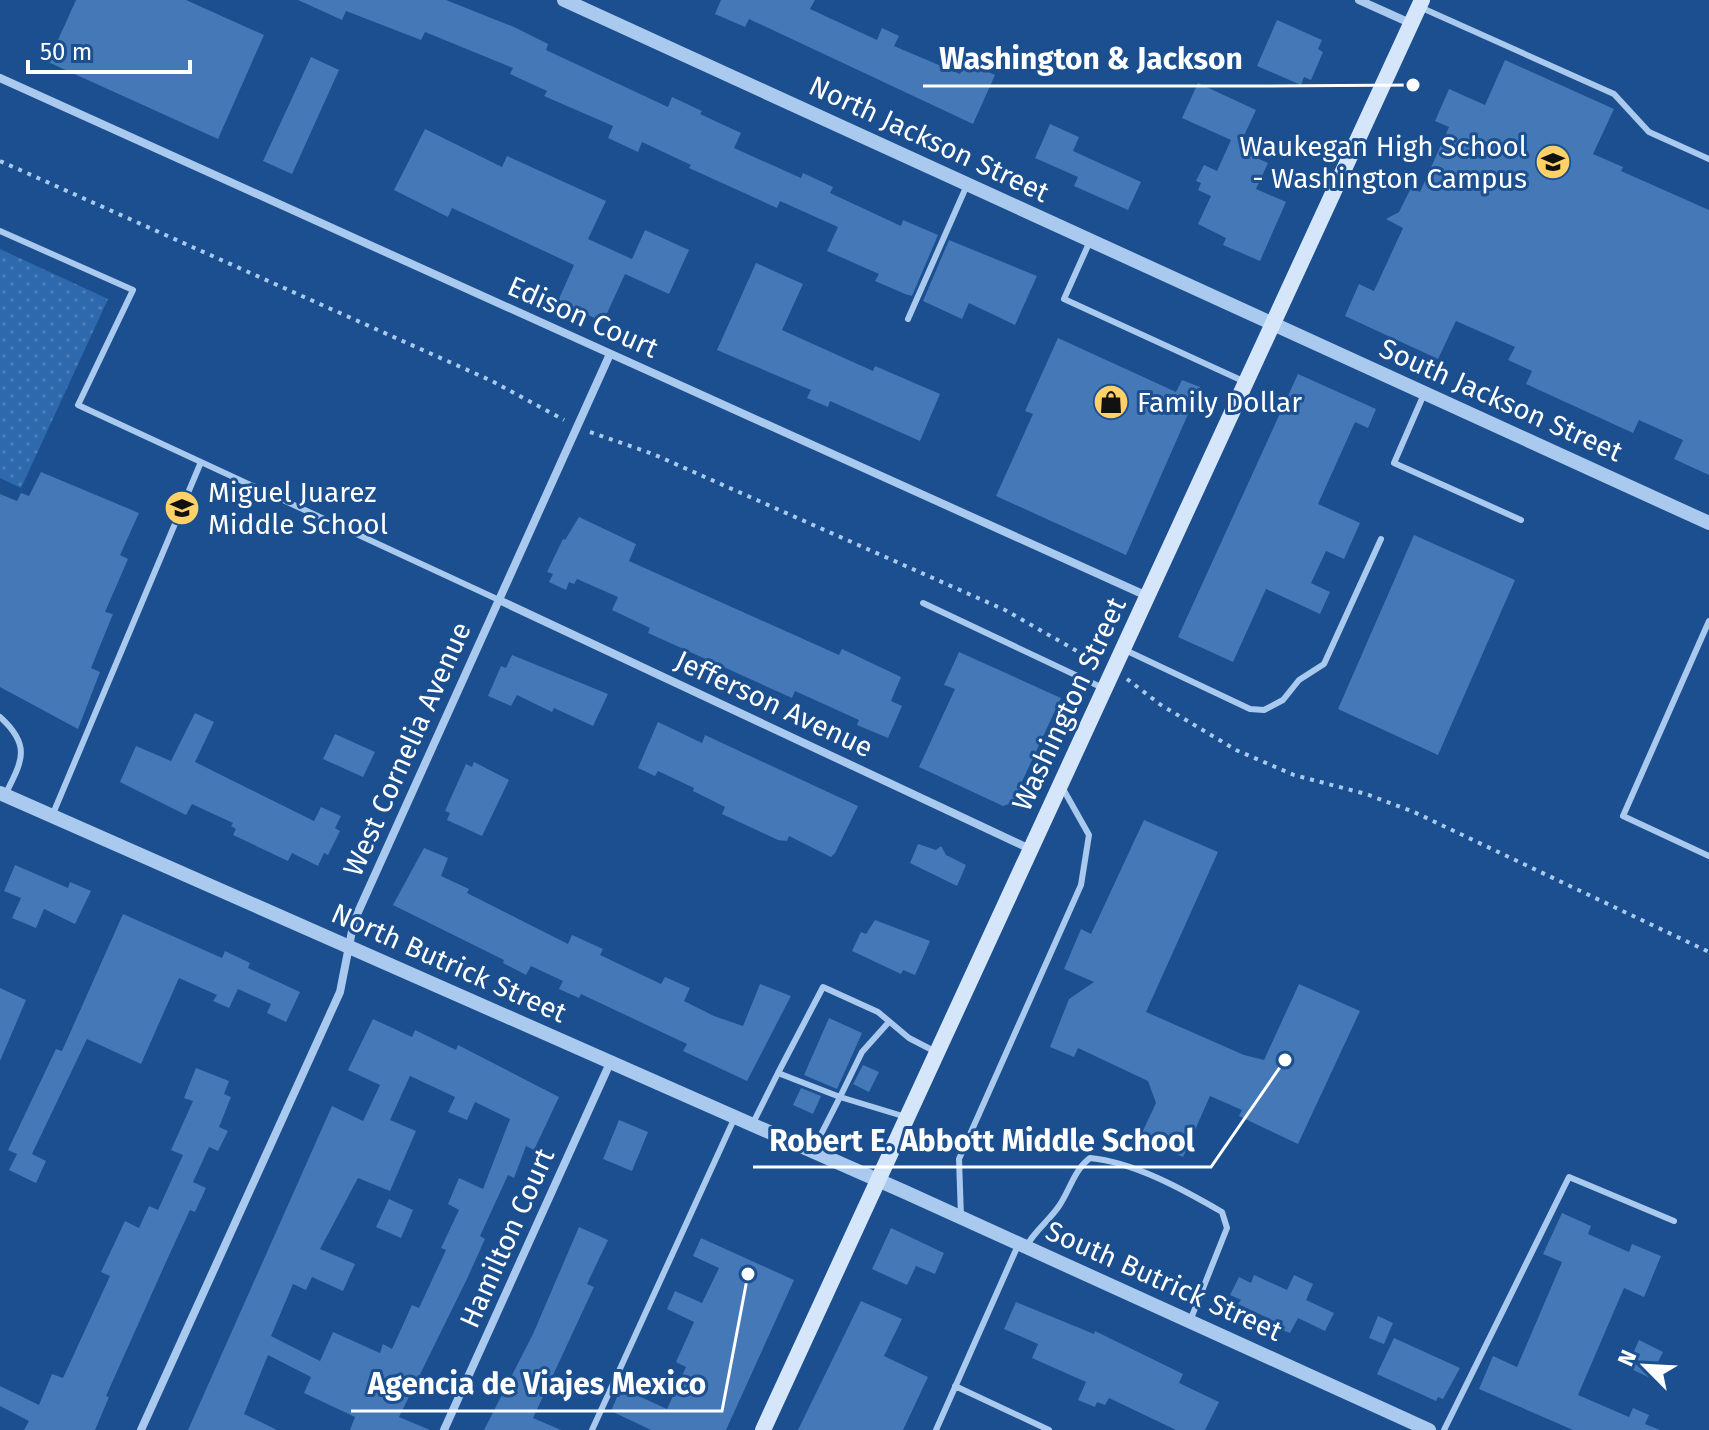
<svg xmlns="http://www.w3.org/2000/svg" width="1709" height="1430" font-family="'Fira Sans',sans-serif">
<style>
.park{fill:url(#park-dots)}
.building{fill:#4478b7;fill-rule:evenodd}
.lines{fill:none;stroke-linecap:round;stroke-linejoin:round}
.path{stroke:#a9c9ee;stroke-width:4;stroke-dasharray:4 6;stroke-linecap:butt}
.service{stroke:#a9c9ee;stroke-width:6}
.minor{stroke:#a9c9ee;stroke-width:8}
.tertiary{stroke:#a9c9ee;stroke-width:14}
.secondary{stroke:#d6e6fa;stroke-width:16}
.labels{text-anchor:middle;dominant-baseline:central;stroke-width:6;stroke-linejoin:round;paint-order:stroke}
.street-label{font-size:28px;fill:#fff;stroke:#1b4f8f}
.poi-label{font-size:28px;fill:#fff;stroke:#1b4f8f;text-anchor:start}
.leader{fill:none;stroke:#fff;stroke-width:3}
.callout-dot{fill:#fff;stroke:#1b4f8f;stroke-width:3}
.callout-label{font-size:30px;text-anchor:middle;font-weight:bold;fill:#fff;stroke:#1b4f8f;stroke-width:6;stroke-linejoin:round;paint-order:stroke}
</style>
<defs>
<pattern id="park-dots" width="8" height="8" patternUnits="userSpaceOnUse" patternTransform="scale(2)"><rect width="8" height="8" fill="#2e69ad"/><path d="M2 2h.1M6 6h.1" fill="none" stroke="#4d80b9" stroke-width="1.8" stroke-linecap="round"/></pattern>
</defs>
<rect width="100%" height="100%" fill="#1b4f8f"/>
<path class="park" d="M0 249 108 299 21 488 0 478Z"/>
<path class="building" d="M76 0H186L264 35 218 139 48 62Z
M298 0H446L514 27 548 44 546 50 668 107 672 97 702 111 700 114 741 133 734 148 801 178 803 173 833 187 830 193 901 226 903 220 938 235 912 296 905 294 875 281 879 274 827 251 838 227 780 201 777 208 689 168 691 165 642 142 638 152 608 138 613 126 544 96 547 91 510 74 513 68 425 32 421 40 346 11 342 20Z
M721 0H815L810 9 877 40 882 28 899 36 894 46 960 74 966 61 995 75 973 124 749 19 745 27 715 14Z
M1277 20 1322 40 1318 49 1323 52 1311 80 1304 77 1301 85 1257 66Z
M311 57 339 70 292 174 263 161Z
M1505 60 1614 109 1593 154 1623 167 1621 171 1709 210V475L1674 459 1683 440 1639 420 1633 433 1526 384 1532 371 1508 360 1515 347 1456 321 1438 359 1345 316 1359 284 1374 291 1403 228 1386 219 1399 212 1411 188 1420 192 1449 127 1435 121 1449 89 1485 105Z
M1198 83 1256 110 1240 144 1182 118Z
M1050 124 1079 137 1073 151 1141 182 1128 210 1074 186 1078 177 1035 158Z
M425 129 502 167 507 156 606 201 588 239 632 259 645 230 689 250 669 294 625 274 603 322 558 301 574 265 452 208 448 217 394 190Z
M1231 140 1261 154 1259 159 1268 163 1256 189 1286 202 1260 261 1223 245 1226 238 1198 224 1211 196 1198 190 1201 183 1196 181 1204 165 1217 171Z
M949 240 1037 276 1015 325 969 303 962 319 923 301Z
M756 263 803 284 782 330 873 371 875 366 940 394 920 441 830 401 828 407 807 398 811 390 717 350Z
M1058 338 1176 392 1182 380 1200 387 1126 555 996 496 1033 414 1025 411Z
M1298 374 1376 409 1368 428 1355 422 1318 504 1360 523 1344 559 1326 551 1311 583 1330 592 1320 614 1266 589 1233 662 1178 637Z
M41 472 139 513 120 555 128 559 105 612 113 614 91 668 100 672 78 729 0 687V494L17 501 21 493 29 496Z
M579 517 636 544 629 561 839 655 842 649 901 677 891 701 902 706 888 738 857 725 859 720 795 691 792 698 648 633 650 628 612 610 618 597 577 579 574 584 569 582 566 590 549 582 553 574 547 572 563 539 565 540Z
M1414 535 1515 580 1438 755 1338 709Z
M959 652 1061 698 1012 803 1003 806 919 767 955 689 944 685Z
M512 655 608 694 593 726 554 708 552 712 517 695 511 706 488 696 501 666 506 668Z
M195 713 214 722 195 762 314 821 321 807 341 816 335 828 340 831 328 855 324 853 318 866 292 853 288 861 233 835 236 829 231 826 233 823 192 804 186 815 120 782 136 746 171 761Z
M658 722 702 743 705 735 858 806 835 853 831 857 789 836 787 841 778 840 722 814 725 807 693 791 694 788 658 771 655 776 638 768Z
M335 734 375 752 363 777 323 759Z
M474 762 509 780 482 836 447 820 450 813 445 811 466 764 472 767Z
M1144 820 1218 852 1146 1012 1244 1055 1264 1060 1299 984 1360 1011 1298 1144 1239 1116 1242 1110 1210 1096 1183 1157 1140 1137 1156 1103 1148 1081 1078 1048 1074 1057 1050 1047 1069 999 1094 982 1064 969 1081 929 1091 934Z
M918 844 936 850 941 846 946 855 966 865 957 886 910 863Z
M424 848 448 858 441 876 469 889 467 893 568 944 572 935 603 949 600 955 661 984 665 977 690 988 684 1001 714 1016 743 1026 760 984 791 996 747 1081 683 1051 687 1044 581 994 579 998 559 989 563 981 531 966 526 975 503 963 504 960 393 905Z
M15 865 68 888 70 882 91 891 75 924 44 909 36 928 12 918 21 898 4 891Z
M123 914 222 958 225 951 250 963 248 968 300 992 286 1022 267 1013 271 1004 238 989 229 1008 213 1001 217 995 179 978 141 1064 87 1039 32 1154 46 1161 36 1183 9 1170 17 1154 8 1150 56 1049 62 1051Z
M875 920 930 941 915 975 903 970 901 974 852 951 861 932 866 934Z
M0 988 26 1000 0 1061Z
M829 1018 862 1033 837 1089 804 1075Z
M373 1019 412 1037 415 1030 456 1050 458 1045 559 1097 534 1150 526 1146 514 1178 508 1175 480 1236 485 1239 466 1281 399 1417 430 1430H350L355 1417 304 1393 311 1377 268 1355 244 1414 277 1430H188L332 1106 363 1121 380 1085 348 1070ZM410 1076 455 1097 448 1112 467 1120 475 1102 510 1119 483 1189 459 1178 448 1204 459 1210 441 1248 446 1250 419 1308 412 1305 392 1349 383 1344 380 1353 333 1332 320 1361 271 1336 293 1284 306 1290 312 1277 343 1291 355 1264 320 1249 358 1178 390 1191 416 1131 390 1120Z
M863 1065 879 1072 869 1092 853 1084Z
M196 1068 229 1081 224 1094 231 1097 219 1127 228 1131 218 1151 209 1147 193 1182 206 1188 195 1212 190 1210 166 1262 106 1396 109 1397 95 1430H24L29 1421 0 1406V1386L39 1405 52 1374 63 1378 110 1276 101 1272 125 1221 139 1228 149 1206 158 1210 183 1155 171 1150 193 1101 184 1098Z
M801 1088 821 1096 813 1114 793 1105Z
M619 1120 648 1132 632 1171 603 1159Z
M389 1199 413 1210 401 1238 376 1227Z
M1562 1213 1591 1226 1588 1234 1629 1252 1632 1244 1661 1256 1644 1297 1624 1288 1578 1395 1629 1417 1633 1408 1649 1415 1645 1424 1660 1430H1573L1479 1389 1493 1356 1517 1367 1562 1262 1543 1254Z
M579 1227 608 1240 587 1284 594 1287 533 1418 561 1430H484L533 1334Z
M891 1228 944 1253 935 1274 916 1266 907 1285 872 1269Z
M701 1238 794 1280 726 1430H651L611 1411 621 1388 667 1409 686 1367 676 1362 694 1322 667 1309 675 1291 702 1303 719 1268 693 1256Z
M1254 1275 1287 1290 1294 1275 1313 1284 1306 1300 1334 1313 1325 1331 1298 1318 1290 1333 1272 1326 1274 1321 1238 1304 1241 1300 1230 1295 1239 1277 1251 1283Z
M861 1301 902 1319 884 1356 928 1377 903 1430H798Z
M1016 1302 1094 1334 1095 1331 1183 1374 1179 1383 1219 1402 1205 1430H1176L1109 1398 1105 1405 1097 1402 1095 1407 1078 1400 1086 1382 1032 1358 1038 1344 1004 1329Z
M1378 1316 1393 1323 1384 1344 1369 1338Z
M1394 1338 1460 1368 1443 1399 1438 1397 1436 1401 1377 1374Z
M1639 1340 1663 1352 1650 1378 1627 1367Z"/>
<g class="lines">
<path class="path" d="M0 161 492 381 564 420
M590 432 653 454 1005 610 1098 663
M1127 679 1161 705 1236 750 1294 775 1366 794 1414 812 1709 952"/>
<path class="service" d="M1422 8 1614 94 1649 132 1709 159
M0 231 133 290 78 405 499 600
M1090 241 1064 299 1243 381
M908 319 967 185
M1424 394 1394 463 1521 520
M923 603 1105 689
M1709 621 1623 816 1709 856
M1123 649 1250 709 1264 710 1283 700 1299 680 1324 664 1381 539
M0 717C32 746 22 761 5 795
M52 816 201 462
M778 1073 823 987 878 1012 909 1038 936 1052
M752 1125 778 1073 840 1097 862 1052 888 1023
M813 1150 840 1097 906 1117
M961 1217 959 1159 1081 885 1089 835 1062 787
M1026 1247C1035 1230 1049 1221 1059 1206 1070 1190 1074 1170 1090 1158 1134 1162 1184 1190 1222 1212L1227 1228 1190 1321
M955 1386 1049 1430
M592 1430 735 1117
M936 1430 1019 1243
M1444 1430 1569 1177 1674 1221"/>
<path class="minor" d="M1359 0 1410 23
M0 78 1147 596
M499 600 1030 849
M141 1430 340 992 354 921 610 354
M444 1430 610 1063"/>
<path class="tertiary" d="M564 0 1709 523
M0 793 905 1192 1429 1430"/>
<path class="secondary" d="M763 1430 1422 0"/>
</g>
<defs>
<symbol id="school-disc" viewBox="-11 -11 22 22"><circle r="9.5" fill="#ffd166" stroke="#1b4f8f"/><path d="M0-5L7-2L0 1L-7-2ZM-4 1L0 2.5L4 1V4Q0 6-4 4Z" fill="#111"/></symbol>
<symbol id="shop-disc" viewBox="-11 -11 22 22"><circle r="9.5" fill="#ffd166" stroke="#1b4f8f"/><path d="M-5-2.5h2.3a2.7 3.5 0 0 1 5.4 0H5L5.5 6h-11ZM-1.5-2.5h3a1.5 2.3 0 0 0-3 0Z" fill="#111"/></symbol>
</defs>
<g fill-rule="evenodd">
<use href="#school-disc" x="1533" y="142" width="40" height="40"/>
<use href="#shop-disc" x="1091" y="382" width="40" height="40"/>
<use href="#school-disc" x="162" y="488" width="40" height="40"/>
</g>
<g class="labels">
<g class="street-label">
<text transform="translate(929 139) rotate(25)">North Jackson Street</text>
<text transform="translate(583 317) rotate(24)">Edison Court</text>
<text transform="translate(1501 400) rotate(24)">South Jackson Street</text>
<text transform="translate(774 704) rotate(25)">Jefferson Avenue</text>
<text transform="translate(1069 704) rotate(-65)">Washington Street</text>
<text transform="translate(407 749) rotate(-66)">West Cornelia Avenue</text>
<text transform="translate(449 963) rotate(24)">North Butrick Street</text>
<text transform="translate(507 1238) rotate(-66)">Hamilton Court</text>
<text transform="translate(1164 1281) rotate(24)">South Butrick Street</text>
</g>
<g class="poi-label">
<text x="1527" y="146" text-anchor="end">Waukegan High School<tspan x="1527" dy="32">- Washington Campus</tspan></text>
<text x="1137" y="402">Family Dollar</text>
<text x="208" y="492">Miguel Juarez<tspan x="208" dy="32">Middle School</tspan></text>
</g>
</g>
<path class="leader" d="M1413 85L1258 86H923M1285 1060L1211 1167H753M748 1274L722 1411H351"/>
<g class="callout-dot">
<circle cx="1413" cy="85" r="8"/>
<circle cx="1285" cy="1060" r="8"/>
<circle cx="748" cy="1274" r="8"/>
</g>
<g class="callout-label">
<text x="1091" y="69">Washington &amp; Jackson</text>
<text x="982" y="1151">Robert E. Abbott Middle School</text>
<text x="537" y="1394">Agencia de Viajes Mexico</text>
</g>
<g transform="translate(1645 1366) rotate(294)" stroke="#1b4f8f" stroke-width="6" paint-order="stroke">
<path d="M0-6L14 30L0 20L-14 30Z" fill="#ffffff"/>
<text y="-12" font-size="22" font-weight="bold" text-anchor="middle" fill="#ffffff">N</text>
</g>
<path d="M28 60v12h162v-12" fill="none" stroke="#ffffff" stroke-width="4"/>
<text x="40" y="60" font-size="24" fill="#ffffff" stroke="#1b4f8f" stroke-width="6" paint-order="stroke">50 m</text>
</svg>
